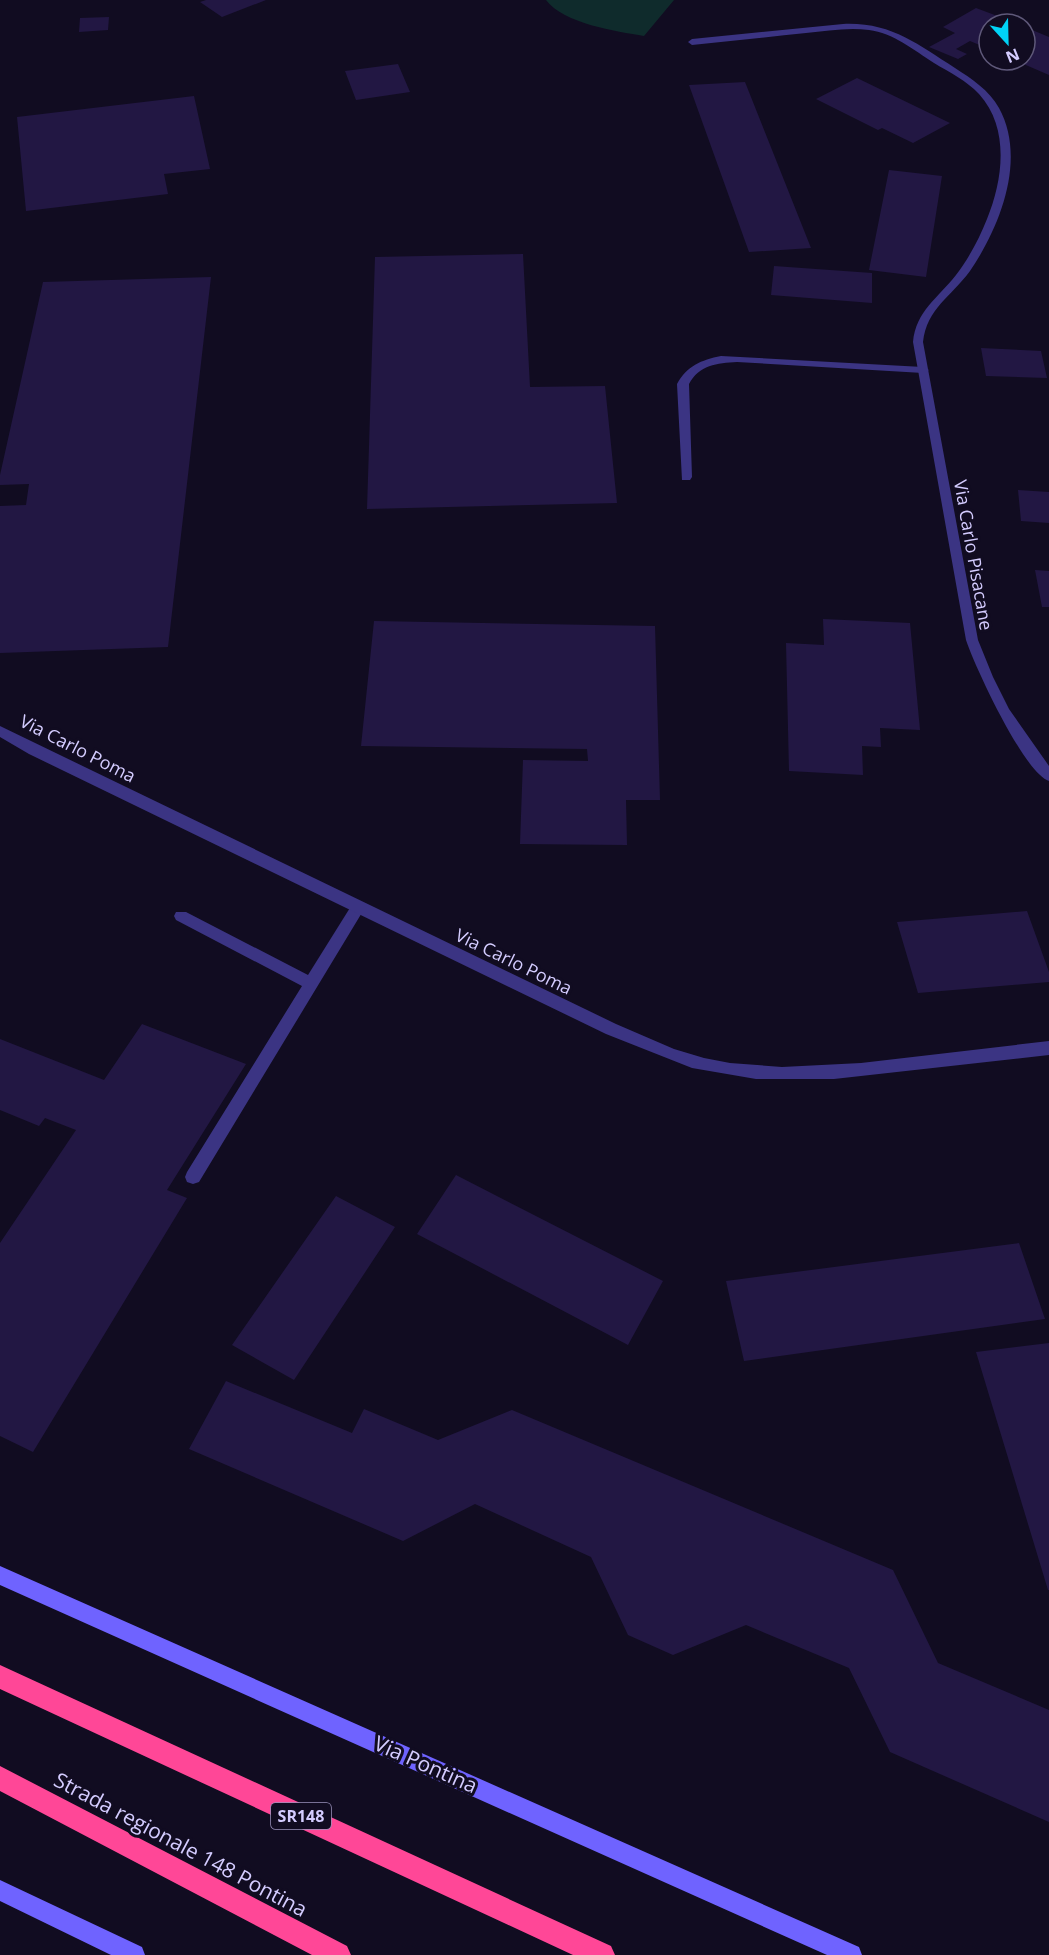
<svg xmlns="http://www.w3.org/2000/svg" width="1049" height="1955" font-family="'Open Sans',sans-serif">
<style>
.green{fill:#0f2b2c}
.building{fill:#221743}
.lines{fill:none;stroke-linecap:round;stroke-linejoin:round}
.lane{fill:#3b3483;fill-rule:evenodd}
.street{fill:#3b3483;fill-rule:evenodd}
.secondary{fill:#6f63ff;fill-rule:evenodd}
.highway{fill:#ff4797;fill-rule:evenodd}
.labels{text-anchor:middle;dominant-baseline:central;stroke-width:6;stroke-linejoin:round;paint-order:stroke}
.shield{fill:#110c21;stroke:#9a92bc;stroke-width:1.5}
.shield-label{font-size:16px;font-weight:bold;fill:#d4ccff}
.street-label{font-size:18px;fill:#d4ccff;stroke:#110c21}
.near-street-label{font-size:21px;fill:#d4ccff;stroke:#110c21}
</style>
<rect width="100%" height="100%" fill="#110c21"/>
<path class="green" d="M546 0H674L644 36C616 31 564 24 546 0Z"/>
<path class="building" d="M206 0H266L222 17 200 2Z
M976 8 1019 24H989V49L970 41 956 49 967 54 958 59 929 47 955 33 943 27Z
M109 17 108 30 79 32 80 18Z
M1025 27 1049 37V75L1014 60H1025Z
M398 64 410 92 356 100 345 71Z
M857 78 950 123 913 143 882 128 878 130 816 99Z
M745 82 811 248 749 252 689 85Z
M194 96 210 169 164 174 168 194 26 211 17 117Z
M889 170 942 176 926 277 869 270Z
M523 254 530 387 605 386 617 503 367 509 375 257Z
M774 266 872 273V303L771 295Z
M211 277 168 647 0 653V506L26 505 29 484 0 485V475L43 282Z
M981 348 1041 351 1047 378 986 376Z
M1018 490 1049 492V523L1021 521Z
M1035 570 1049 571V607H1042Z
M823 619 910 623 920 730 880 728 881 747 862 746 863 775 789 771 786 643 824 645Z
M374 621 655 626 660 800H626L627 845 520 844 523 760 588 761 587 749 361 746Z
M1027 911 1049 972V982L918 993 897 922Z
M142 1024 246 1064 167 1190 187 1198 33 1452 0 1436V1243L76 1130 45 1118 39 1126 0 1110V1039L104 1080Z
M456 1175 663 1281 628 1345 417 1234Z
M336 1196 395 1227 294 1380 232 1345Z
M1019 1243 1045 1319 744 1361 726 1281Z
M1049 1343V1590H1048L976 1352Z
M226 1381 352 1433 364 1409 438 1440 512 1410 893 1570 938 1663 1049 1710V1822L890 1752 849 1668 746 1625 673 1655 628 1635 591 1557 475 1504 403 1541 189 1449Z"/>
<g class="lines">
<path class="lane" d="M721 356 923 367 929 370 923 373 737 362C717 363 699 365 689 384L692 477 690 480H682L677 384C687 366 701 360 721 356Z
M358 901 363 903 365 907 363 911 199 1182 193 1184 187 1182 185 1177 187 1172 302 986 176 920 174 916 176 912H186L308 975 353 903Z"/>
<path class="street" d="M843 24C891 22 917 44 955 68 972 79 989 90 999 108 1027 159 1000 227 970 271 951 297 927 308 923 342L978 640 993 677 1009 709 1049 766V781C1024 773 975 667 966 640L913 342C916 311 938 298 956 275 969 258 979 239 987 219 1003 180 1010 128 979 94 967 81 949 72 934 63 914 50 893 33 869 30 848 27 827 31 806 33 768 37 730 41 692 45L688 42 692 39Z
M0 726 616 1024 674 1049 704 1058 730 1063 782 1067 861 1063 1049 1041V1055L834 1079H756L692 1068 606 1034 29 754 0 737Z"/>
<path class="secondary" d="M0 1566 859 1947 862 1955H827L0 1585Z
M0 1880 142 1947 145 1955H111L0 1901Z"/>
<path class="highway" d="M0 1665 611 1946 615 1955H573L0 1689Z
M0 1766 347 1946 351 1955H312L0 1791Z"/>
</g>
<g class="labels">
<rect class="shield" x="271" y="1803" width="60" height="26" rx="4.5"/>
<g class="shield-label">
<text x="301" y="1816">SR148</text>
</g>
<g class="street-label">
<text transform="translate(974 555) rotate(80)">Via Carlo Pisacane</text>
<text transform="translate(78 748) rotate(27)">Via Carlo Poma</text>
<text transform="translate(514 961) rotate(26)">Via Carlo Poma</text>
</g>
<g class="near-street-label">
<text transform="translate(426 1764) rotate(24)">Via Pontina</text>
<text transform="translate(181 1844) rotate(28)">Strada regionale 148 Pontina</text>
</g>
</g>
<g transform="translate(1007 42) rotate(158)"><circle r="28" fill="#110c21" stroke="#5f597a" stroke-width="1.5"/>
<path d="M0-4.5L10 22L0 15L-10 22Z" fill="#00d3f7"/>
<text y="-9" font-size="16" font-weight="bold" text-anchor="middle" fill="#d4ccff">N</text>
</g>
</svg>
